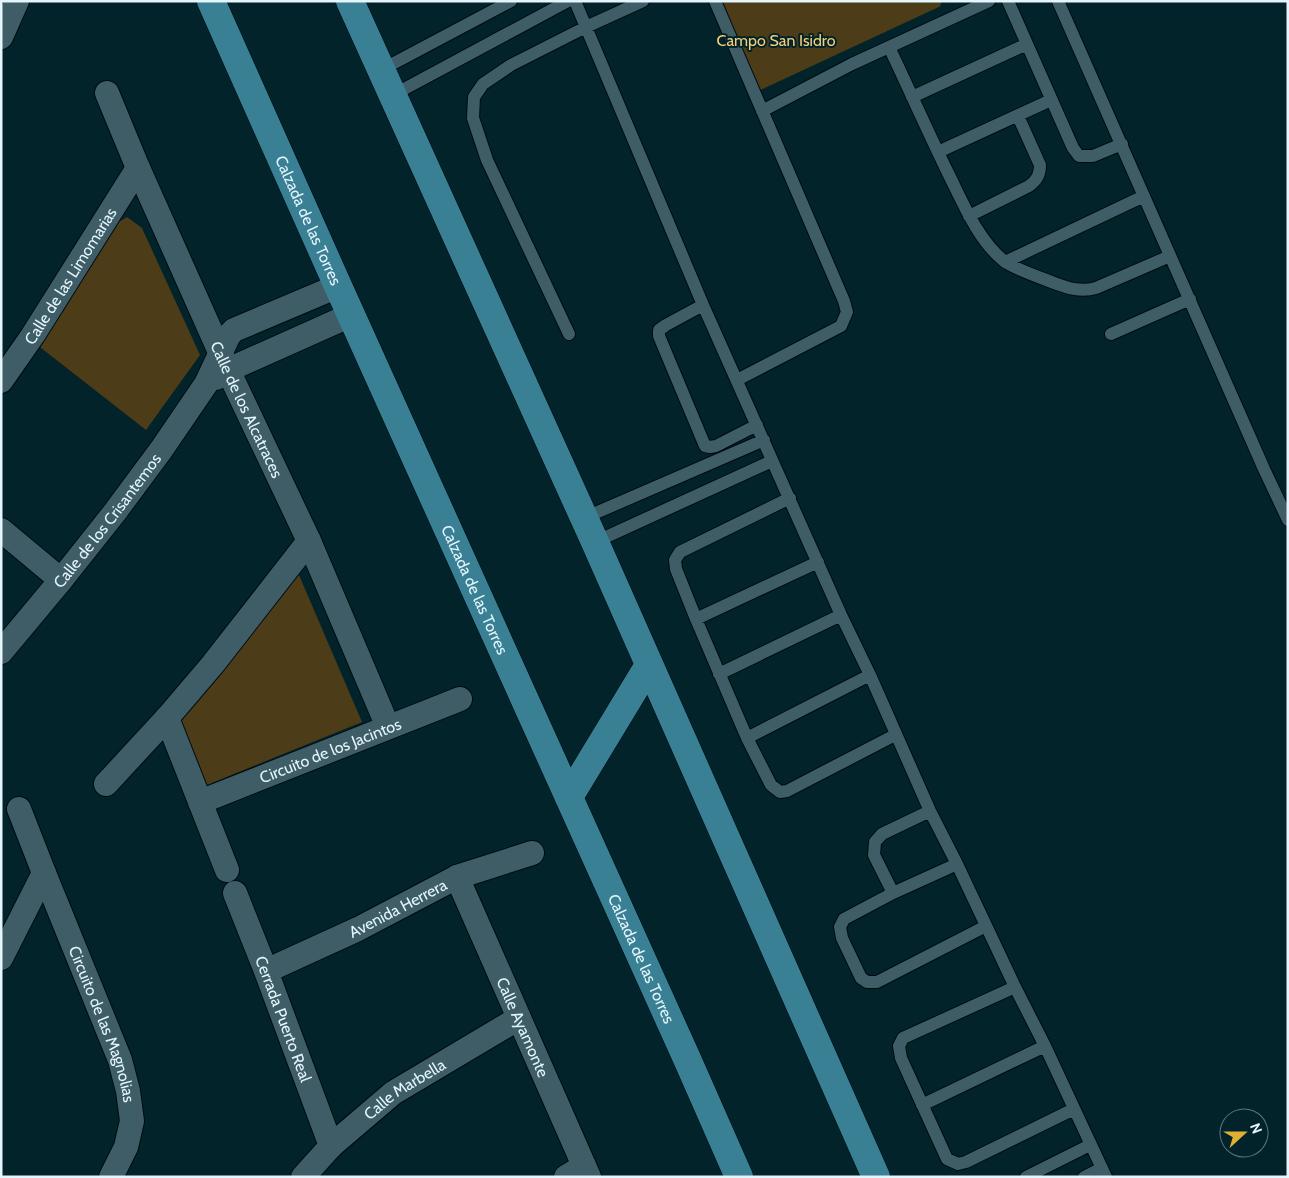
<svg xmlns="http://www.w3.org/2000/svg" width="1289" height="1178" font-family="Cabin,sans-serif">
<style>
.green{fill:#4c3c17}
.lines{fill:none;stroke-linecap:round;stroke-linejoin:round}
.lane-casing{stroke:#000b11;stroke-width:14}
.street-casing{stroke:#000b11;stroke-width:26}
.primary-casing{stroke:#000b11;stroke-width:29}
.lane{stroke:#3e5d67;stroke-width:12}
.street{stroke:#3e5d67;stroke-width:24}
.primary{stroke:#3a8095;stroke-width:28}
.labels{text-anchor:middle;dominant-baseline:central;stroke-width:4;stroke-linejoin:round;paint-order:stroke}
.park-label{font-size:16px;fill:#f3cf7a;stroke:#03232b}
.street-label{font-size:16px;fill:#e4f5fb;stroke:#03232b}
</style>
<rect width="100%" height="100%" fill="#03232b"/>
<path class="green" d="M715 1H941L942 3 940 4 941 6 754 93Z
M127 217 142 228 200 355 146 430 36 344 117 223Z
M299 575 362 722 202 787 175 728Z"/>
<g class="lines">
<defs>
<path id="lane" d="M575 1 703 305 841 615 870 675 930 811 957 864 1015 987 1045 1046 1106 1177
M715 1 844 301 847 312 841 326 737 380
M1008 1 1073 148 1079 156H1093L1122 144
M1058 1 1264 469 1288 520
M889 47C909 89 928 132 949 175 963 203 978 240 1004 261 1012 267 1038 277 1049 281 1065 287 1079 293 1096 288L1170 256
M381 70 511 1
M393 95 568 1
M912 97 1027 44
M762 111 852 64 989 1
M938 152 1051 100
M969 216 1029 186C1037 180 1040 175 1040 165L1018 116
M1005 262 1144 196
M703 305 666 325 659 330V336L705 446 710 447 716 446 757 425
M569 334 487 160 473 118 474 97 483 84 511 65 586 27 643 1
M1111 334 1190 299
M790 498 680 552 675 560 676 569 696 619 747 738 771 785 780 792 787 791 895 735
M584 518 764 440
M595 542 772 461
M696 619 818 562
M719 674 841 615
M747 738 870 675
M957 864 893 893 844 919 840 927 842 938 861 978 867 982H877L986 926
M893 893 874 855 875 842 882 834 930 811
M1015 987 903 1038 899 1046 901 1058 947 1159 958 1164 966 1162 1074 1109
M922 1105 1045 1046
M1026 1177 1090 1145
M1084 1177 1102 1168"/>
<g id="street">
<path d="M1 37 17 1"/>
<path id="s1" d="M107 93 138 168 228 370 309 541 388 727"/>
<path d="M216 378 228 370 351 315"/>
<path id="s2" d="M1 381 33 335 138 168"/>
<path d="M1 530 61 580"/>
<path id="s3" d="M1 652 61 580 115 512 161 450 206 384 229 335 234 330 338 286"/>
<path d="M167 718 227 870"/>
<path d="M106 784 167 718 213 664 309 541"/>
<path id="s4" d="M200 802 460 699"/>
<path id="s5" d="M19 809 44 873 120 1060 128 1091 132 1121 126 1147 111 1177"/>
<path id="s6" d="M457 877 589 1177"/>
<path id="s7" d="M235 893 266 971 331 1146"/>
<path d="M1 958 44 873"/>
<path id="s8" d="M266 971 358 929 457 877 532 853"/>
<path id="s9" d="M303 1177 331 1146 393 1093 519 1018"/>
<path d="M566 1177 584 1166"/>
</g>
<g id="primary">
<path id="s10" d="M211 1 338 286 688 1061 739 1177"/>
<path d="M350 1 595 542 876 1177"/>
<path d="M569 797 649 665"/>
</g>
</defs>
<use href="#lane" class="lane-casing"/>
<use href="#street" class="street-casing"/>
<use href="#primary" class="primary-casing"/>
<use href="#lane" class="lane"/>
<use href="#street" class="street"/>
<use href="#primary" class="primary"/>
</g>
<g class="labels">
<g class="park-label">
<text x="776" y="40">Campo San Isidro</text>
</g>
<g class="street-label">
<text stroke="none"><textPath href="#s10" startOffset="240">Calzada de las Torres</textPath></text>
<text stroke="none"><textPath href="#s2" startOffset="126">Calle de las Limomarias</textPath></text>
<text stroke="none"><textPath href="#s1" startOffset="346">Calle de los Alcatraces</textPath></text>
<text stroke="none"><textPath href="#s3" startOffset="169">Calle de los Crisantemos</textPath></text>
<text stroke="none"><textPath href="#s10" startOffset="645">Calzada de las Torres</textPath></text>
<text stroke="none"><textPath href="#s4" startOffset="140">Circuito de los Jacintos</textPath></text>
<text stroke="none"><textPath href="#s8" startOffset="146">Avenida Herrera</textPath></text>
<text stroke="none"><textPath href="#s10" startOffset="1050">Calzada de las Torres</textPath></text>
<text stroke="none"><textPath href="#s7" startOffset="135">Cerrada Puerto Real</textPath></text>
<text stroke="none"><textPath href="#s5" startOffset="231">Circuito de las Magnolias</textPath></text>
<text stroke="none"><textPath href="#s6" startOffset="164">Calle Ayamonte</textPath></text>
<text stroke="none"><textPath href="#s9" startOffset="135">Calle Marbella</textPath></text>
</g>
</g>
<rect width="1289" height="1178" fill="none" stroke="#e4f5fb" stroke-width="5"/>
<g transform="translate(1244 1133) rotate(69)"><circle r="24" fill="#03232b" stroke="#5d777e"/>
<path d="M0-4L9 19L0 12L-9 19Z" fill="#dfb034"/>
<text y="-8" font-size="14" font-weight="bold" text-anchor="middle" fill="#e4f5fb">N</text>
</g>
</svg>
